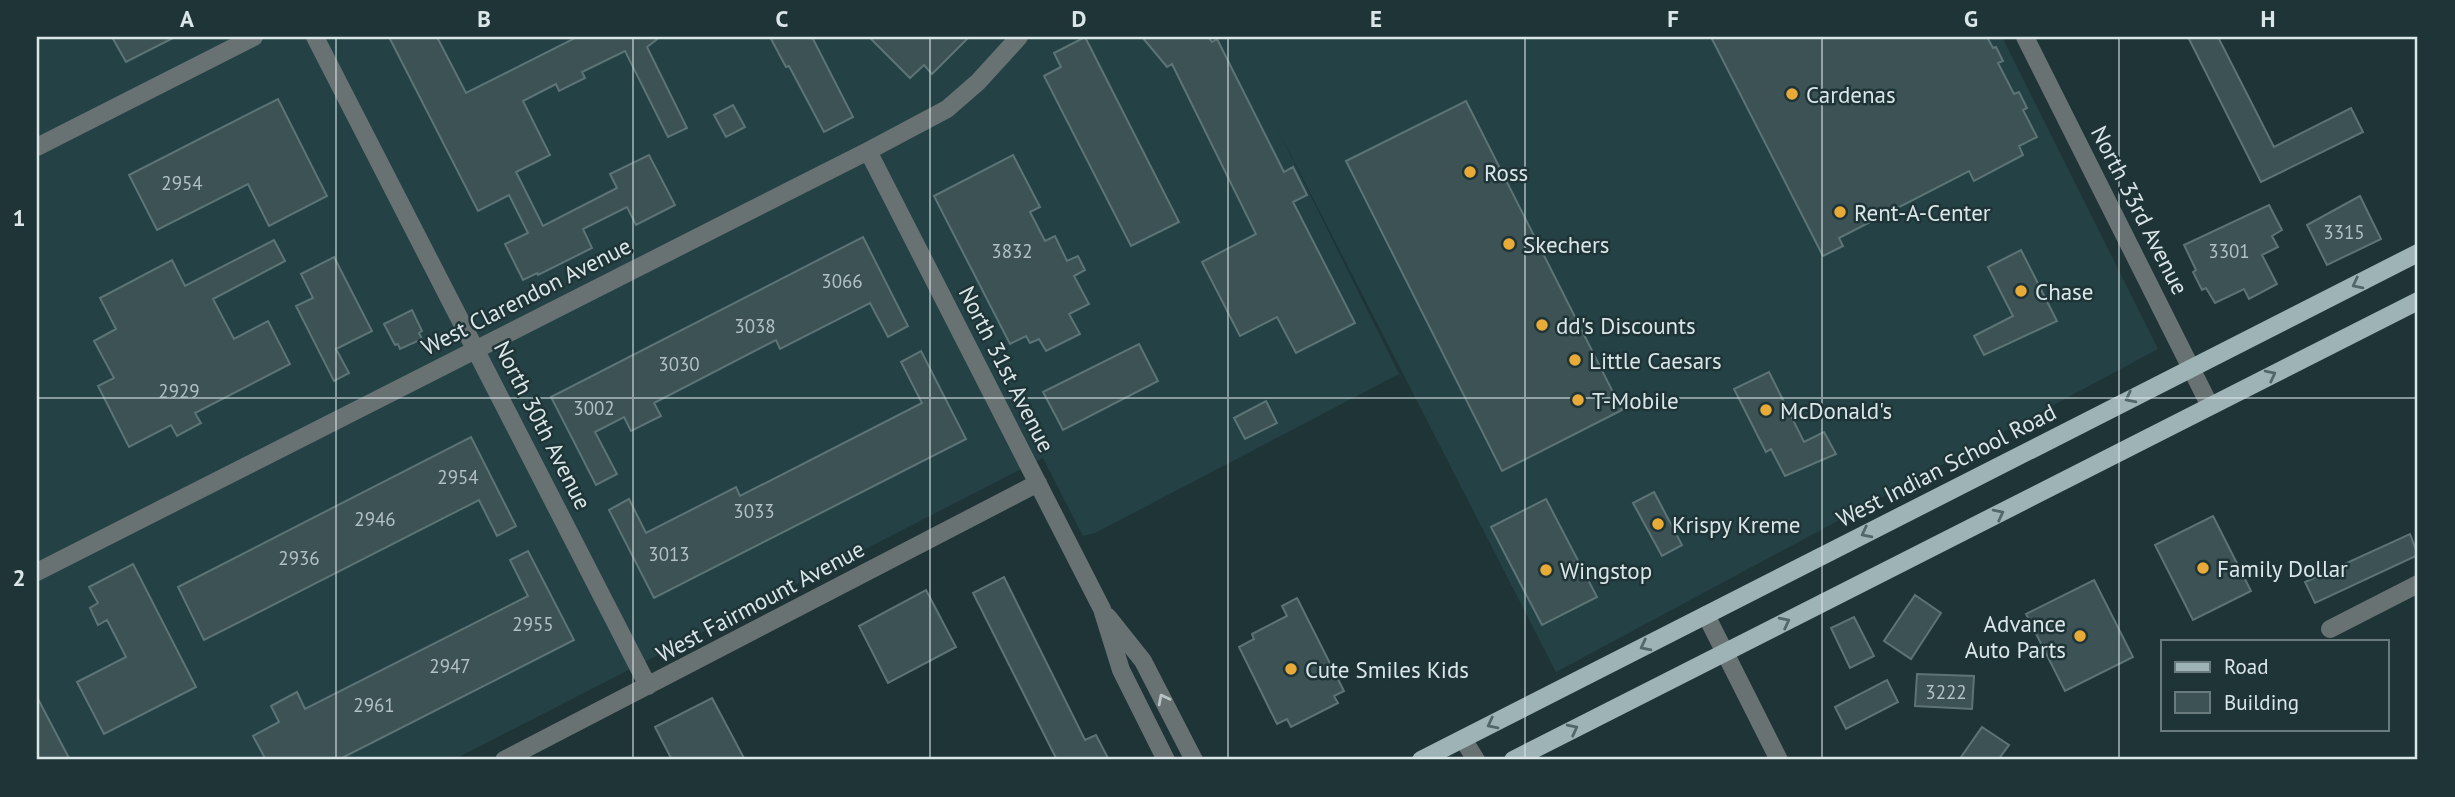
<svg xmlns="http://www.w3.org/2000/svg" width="2455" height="797" font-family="'PT Sans',sans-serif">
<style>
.built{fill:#244246}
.building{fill:#3c5255;stroke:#5d7477;stroke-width:2}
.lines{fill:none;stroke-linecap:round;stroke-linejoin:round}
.minor{stroke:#687273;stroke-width:18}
.major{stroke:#9eb3b5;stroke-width:18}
.oneway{stroke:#526769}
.oneway2{stroke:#b8c3c5}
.grid{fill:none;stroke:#dae6e8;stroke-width:2;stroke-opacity:0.55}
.poi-dot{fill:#e9ab38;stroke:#1f3437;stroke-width:2.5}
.labels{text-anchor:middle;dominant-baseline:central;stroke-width:5;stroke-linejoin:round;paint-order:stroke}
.number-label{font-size:19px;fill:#b2c1c3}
.poi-label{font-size:23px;fill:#dae6e8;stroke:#1f3437;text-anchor:start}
.street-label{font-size:23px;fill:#dae6e8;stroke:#1f3437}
.neatline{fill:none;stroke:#dae6e8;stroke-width:2.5}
.grid-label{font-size:23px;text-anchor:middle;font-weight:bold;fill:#dae6e8}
</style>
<rect width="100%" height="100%" fill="#1f3437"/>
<path class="built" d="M37 37H2002L2158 349 1556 672 1274 122 1399 374 1095 533 1083 536 1043 458 453 760H37Z"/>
<path class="building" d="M112 37H175L126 62Z
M389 37H437L466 93 577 37H660L647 47 687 128 668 137 625 51 582 72 585 78 559 91 556 84 523 101 550 155 516 172 543 226 617 188 610 174 649 155 675 205 636 225 627 207 583 229 592 248 538 275 537 273 523 280 505 244 528 233 509 195 478 211Z
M770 37H812L853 117 824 132 789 66 786 67Z
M869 37H969L932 74 924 65 910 78Z
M1085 37 1179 222 1131 246 1044 76 1061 67 1054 53Z
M1142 37H1208L1212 42 1217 39 1284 172 1293 167 1307 195 1293 202 1355 323 1296 353 1277 317 1240 336 1202 262 1256 234 1172 64 1167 67Z
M1711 37H1987L1993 48 1996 47 2003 61 1998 63 2014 94 2019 92 2027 108 2023 110 2037 137 2019 146 2023 155 1974 181 1969 171 1839 238 1843 246 1823 256Z
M2188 37H2218L2274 147 2351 108 2363 132 2261 182Z
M278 99 327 196 269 226 248 184 157 230 129 175Z
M1466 101 1622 410 1502 471 1346 161Z
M733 105 745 127 726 137 714 115Z
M1013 155 1040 207 1030 212 1045 241 1055 236 1067 261 1078 256 1085 270 1074 276 1089 304 1069 314 1080 334 1046 351 1039 339 1030 343 1026 336 1010 344 934 196Z
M2360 196 2381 239 2327 265 2307 225Z
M2269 205 2282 230 2272 236 2278 247 2262 255 2277 284 2249 299 2244 289 2215 303 2206 288 2202 290 2193 272 2196 270 2184 245Z
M863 237 908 326 888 337 870 303 780 349 776 340 654 403 661 416 631 431 624 417 595 432 617 474 596 485 551 397Z
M274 240 285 261 213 299 234 339 268 321 290 364 195 413 201 423 177 436 171 425 129 447 98 386 114 378 94 341 116 329 100 298 172 260 185 286Z
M2021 250 2057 321 1984 355 1974 336 2013 316 1988 267Z
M334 257 372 331 336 349 349 373 334 381 296 306 313 298 301 274Z
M412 310 422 331 419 333 422 339 400 349 398 344 395 345 384 324Z
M1139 344 1158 381 1063 430 1043 392Z
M921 351 966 439 654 598 609 510 629 499 646 533 736 487 740 496 922 403 901 362Z
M1769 372 1804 442 1824 432 1836 454 1785 476 1771 449 1766 452 1734 389Z
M1266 401 1277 423 1245 439 1234 418Z
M471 437 516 526 497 536 479 500 204 640 178 587Z
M1654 492 1682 545 1662 556 1633 503Z
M1546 499 1597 597 1542 625 1491 527Z
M2213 516 2251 591 2193 620 2155 545Z
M2410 534 2418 555 2315 603 2305 582Z
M528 551 574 640 338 760H266L253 736 279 722 271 706 297 692 305 709 528 596 510 560Z
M133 564 196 687 104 734 77 682 126 657 107 620 98 625 90 608 98 603 89 587Z
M1004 577 1085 740 1096 735 1109 760H1057L973 593Z
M2094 580 2133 657 2065 691 2026 614Z
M926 590 956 647 888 683 859 626Z
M1915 595 1941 613 1911 659 1884 641Z
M1297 598 1344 691 1334 696 1338 703 1291 727 1287 719 1277 724 1239 647 1254 639 1252 634 1287 616 1282 606Z
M1854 617 1874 656 1850 668 1831 628Z
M1917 674 1974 676 1972 709 1915 706Z
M1887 680 1898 702 1846 729 1835 707Z
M37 697 70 760H37Z
M712 698 745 760H672L655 727Z
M1982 727 2009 745 1998 760H1959Z"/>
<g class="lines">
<path class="minor" d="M315 37 648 686
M2025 37 2210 406
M37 147 254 37
M868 151 1102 609 1121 670 1166 760
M37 572 868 151 947 109 978 82 1019 37
M1706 615 1779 760
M1108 617 1143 661 1194 760
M2330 629 2418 584
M1463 739 1476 760
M504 760 1038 483"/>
<path class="major" d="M1421 760 2418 253
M1513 760 2418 301"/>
</g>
<defs><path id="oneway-chevron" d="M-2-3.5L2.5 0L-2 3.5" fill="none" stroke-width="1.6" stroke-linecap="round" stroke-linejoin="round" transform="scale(1.75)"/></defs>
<g class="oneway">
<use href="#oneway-chevron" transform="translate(2357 284) rotate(153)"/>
<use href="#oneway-chevron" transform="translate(2271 375) rotate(-27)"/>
<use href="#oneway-chevron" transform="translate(2130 398) rotate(153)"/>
<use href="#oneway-chevron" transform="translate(1999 514) rotate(-27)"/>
<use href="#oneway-chevron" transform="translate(1866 533) rotate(153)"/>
<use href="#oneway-chevron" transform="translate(1785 622) rotate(-27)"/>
<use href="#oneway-chevron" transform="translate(1645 646) rotate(153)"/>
<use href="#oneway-chevron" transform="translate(1492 724) rotate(153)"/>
<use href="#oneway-chevron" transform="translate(1573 729) rotate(-27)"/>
</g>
<use class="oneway2" href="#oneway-chevron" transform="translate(1163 699) rotate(-117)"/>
<path class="grid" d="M336 37V760M633 37V760M930 37V760M1228 37V760M1525 37V760M1822 37V760M2119 37V760M37 398H2418"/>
<g class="poi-dot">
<circle cx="1792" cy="94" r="7"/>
<circle cx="1470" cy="172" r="7"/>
<circle cx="1840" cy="212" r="7"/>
<circle cx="1509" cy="244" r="7"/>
<circle cx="2021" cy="291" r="7"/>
<circle cx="1542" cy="325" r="7"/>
<circle cx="1575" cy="360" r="7"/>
<circle cx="1578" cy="400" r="7"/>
<circle cx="1766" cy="410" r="7"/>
<circle cx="1658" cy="524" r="7"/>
<circle cx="2203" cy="568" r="7"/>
<circle cx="1546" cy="570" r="7"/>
<circle cx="2080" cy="636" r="7"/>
<circle cx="1291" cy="669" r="7"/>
</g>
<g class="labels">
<g class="number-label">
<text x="182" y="183">2954</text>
<text x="2344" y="232">3315</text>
<text x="1012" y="251">3832</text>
<text x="2229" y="251">3301</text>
<text x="842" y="281">3066</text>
<text x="755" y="326">3038</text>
<text x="679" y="364">3030</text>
<text x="179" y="391">2929</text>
<text x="594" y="408">3002</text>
<text x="458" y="477">2954</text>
<text x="754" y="511">3033</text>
<text x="375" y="519">2946</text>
<text x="669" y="554">3013</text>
<text x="299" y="558">2936</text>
<text x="533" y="624">2955</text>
<text x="450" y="666">2947</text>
<text x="1946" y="692">3222</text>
<text x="374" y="705">2961</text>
</g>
<g class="poi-label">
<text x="1806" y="94">Cardenas</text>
<text x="1484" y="172">Ross</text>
<text x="1854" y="212">Rent-A-Center</text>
<text x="1523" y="244">Skechers</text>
<text x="2035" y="291">Chase</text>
<text x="1556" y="325">dd's Discounts</text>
<text x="1589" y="360">Little Caesars</text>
<text x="1592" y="400">T-Mobile</text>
<text x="1780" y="410">McDonald's</text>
<text x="1672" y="524">Krispy Kreme</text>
<text x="2217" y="568">Family Dollar</text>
<text x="1560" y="570">Wingstop</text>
<text x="2066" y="623" text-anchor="end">Advance<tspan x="2066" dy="26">Auto Parts</tspan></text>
<text x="1305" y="669">Cute Smiles Kids</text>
</g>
<g class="street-label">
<text transform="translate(2140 210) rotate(63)">North 33rd Avenue</text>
<text transform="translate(526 296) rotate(-27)">West Clarendon Avenue</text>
<text transform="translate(1007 369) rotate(63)">North 31st Avenue</text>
<text transform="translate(543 425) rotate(63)">North 30th Avenue</text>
<text transform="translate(1946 465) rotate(-27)">West Indian School Road</text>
<text transform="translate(760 601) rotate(-28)">West Fairmount Avenue</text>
</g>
</g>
<rect width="2455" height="797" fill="none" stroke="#1f3437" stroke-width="77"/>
<rect x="2161" y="640" width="228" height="91" fill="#1f3437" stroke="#6a7b7e" stroke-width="2"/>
<rect x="2175" y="662" width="35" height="10" fill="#9eb3b5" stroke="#6a7b7e" stroke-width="2"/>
<text x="2224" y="674" font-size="21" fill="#dae6e8">Road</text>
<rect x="2175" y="692" width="35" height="21" fill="#3c5255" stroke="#6a7b7e" stroke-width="2"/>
<text x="2224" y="710" font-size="21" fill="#dae6e8">Building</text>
<rect x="38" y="38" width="2378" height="720" class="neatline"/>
<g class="grid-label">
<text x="187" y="27">A</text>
<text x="484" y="27">B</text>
<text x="782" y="27">C</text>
<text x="1079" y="27">D</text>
<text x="1376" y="27">E</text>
<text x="1673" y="27">F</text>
<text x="1971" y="27">G</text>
<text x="2268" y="27">H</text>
<text x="19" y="226">1</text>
<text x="19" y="586">2</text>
</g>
</svg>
